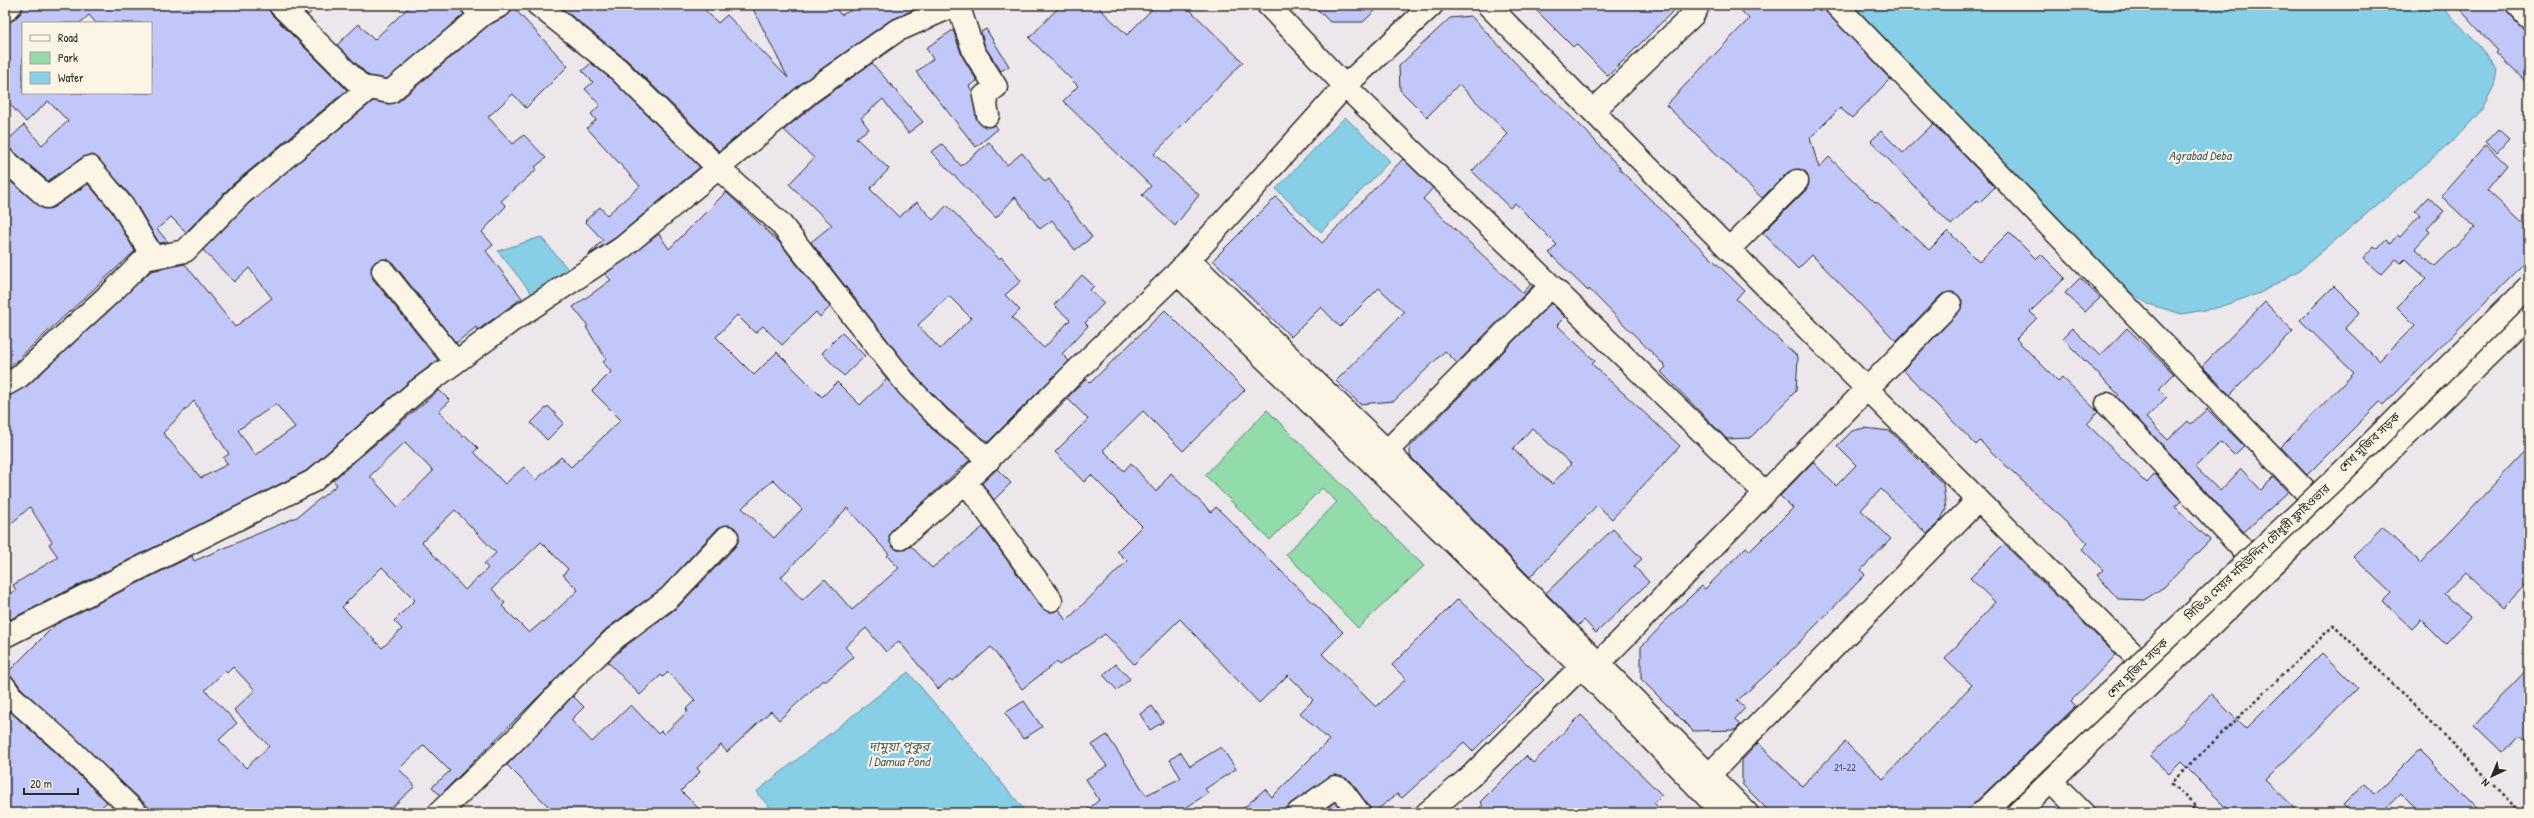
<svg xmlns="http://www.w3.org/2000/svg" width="2534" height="818" font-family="'Patrick Hand','Noto Sans Bengali',sans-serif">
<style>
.green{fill:#92dbab;stroke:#5e836b}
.water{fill:#86cfe7;stroke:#628d9c}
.building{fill:#c2c7f9;stroke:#2b2b2b;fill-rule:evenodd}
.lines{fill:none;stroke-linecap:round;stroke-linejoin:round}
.minor-casing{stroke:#2b2b2b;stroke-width:25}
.highway-casing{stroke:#2b2b2b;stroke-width:25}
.path{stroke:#2b2b2b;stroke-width:2.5;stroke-dasharray:3 3;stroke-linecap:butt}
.minor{stroke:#fcf5e5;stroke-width:22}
.highway{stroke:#fcf5e5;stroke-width:22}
.highway-bridge-casing{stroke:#2b2b2b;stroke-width:25;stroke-linecap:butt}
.highway-bridge{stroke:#fcf5e5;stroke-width:22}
.labels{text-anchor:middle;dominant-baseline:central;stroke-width:4;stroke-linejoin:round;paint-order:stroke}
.number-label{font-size:10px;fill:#51525e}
.street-label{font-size:12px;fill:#2b2b2b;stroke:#fcf5e5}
.water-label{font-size:13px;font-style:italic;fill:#465c63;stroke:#fcf5e5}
</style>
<rect width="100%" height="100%" fill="#ebe7eb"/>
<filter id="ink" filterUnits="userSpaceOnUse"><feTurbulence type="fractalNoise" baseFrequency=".025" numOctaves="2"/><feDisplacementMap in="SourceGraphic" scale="8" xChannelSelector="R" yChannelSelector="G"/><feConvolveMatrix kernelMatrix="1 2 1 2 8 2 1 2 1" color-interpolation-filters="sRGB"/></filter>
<g filter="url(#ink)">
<path class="green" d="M1267 410 1424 566 1358 628 1286 554 1337 502 1322 488 1270 540 1205 475Z"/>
<path class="water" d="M1853 5H2440L2476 42 2497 69 2494 86 2481 111 2453 141 2300 270 2260 293 2216 308 2182 314 2148 304 2118 284Z
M1345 117 1390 161 1321 232 1276 189Z
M541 237 577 280 537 300 498 251Z
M908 672 1023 808 1017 813H775L756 792Z"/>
<path class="building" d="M23 5H268L271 14 347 90 233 184 186 232 171 217 157 229 168 242 159 243 132 197 95 156 83 157 48 181 13 151 5 148V143L24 125 42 145 68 121 48 101 26 122 5 99V23L14 20 20 14ZM89 15 96 23H151V93H23V23H80Z
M298 5H318L308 15Z
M411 5H460L464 14 387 79 369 76 337 45 359 24 374 40Z
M558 5H700L718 23 727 15 788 78 751 5H833L841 15 862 5H924L889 21 803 82 719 151 627 60Z
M1061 5H1096L1127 35 1156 5H1185L1243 62 1154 154 1199 195 1175 226 1142 195 1151 186 1063 101 1078 86 1029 38Z
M1313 5H1381L1363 22H1330Z
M1531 5H1679L1608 76 1576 44 1573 47Z
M1736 5H1820L1890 79 1852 118 1840 108 1810 138 1819 168 1829 157 1875 202 1876 201 1929 250 1948 231 1979 262 2009 232 2036 259 2041 254 2065 278 2030 312 2037 318 2016 339 2058 381 2062 377 2098 412 2087 424 2147 483 2155 474 2181 501 2175 507 2210 540 2164 587 2144 600 2118 599 2097 575 2103 570 2082 549 2088 543 1980 441 1976 445 1903 370 1959 312 1962 301 1958 295 1953 292 1941 295 1896 341 1812 255 1798 269 1763 233 1806 190 1809 184 1806 172 1800 169 1788 172 1762 198 1666 105 1749 19Z
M2456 5H2505L2508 13 2520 26 2529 30V85L2496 53 2498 51Z
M513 7 568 66 526 108 513 94 488 117 513 144 524 135 546 158 535 167 537 169 501 201 506 206 482 232 493 245 486 251 522 298 478 330 476 327 456 343 393 263 387 259 376 261 371 267 373 279 438 360 410 381 306 471 5 622V596L16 590 13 585 58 557 49 544 52 542 30 507 5 529V397L27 386 151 271 185 264 235 327 272 298 249 268 234 282 203 250 249 203 373 101 388 104 398 102 489 25 507 16ZM194 401 229 454 223 458 228 464 201 478 163 433ZM276 404 295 427 255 455 238 430Z
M1471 16 1546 95 1548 94 1586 131 1620 168 1619 169 1744 290 1736 299 1798 357 1796 391 1750 438 1727 439 1661 372 1666 367 1589 289 1588 291 1549 253 1557 245 1515 203 1510 208 1472 171 1508 134 1459 84 1427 117 1400 90 1399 66 1450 18Z
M986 29 1009 66 1001 71 985 47 981 32Z
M953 30 962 56 977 81 969 86 972 91 976 118 984 127 995 125 998 129 976 147 916 72 933 59 926 48Z
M591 63 610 78 700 167 615 238 588 255 603 240 585 221 600 207 607 215 640 186 587 128 596 120 591 114 600 105 585 89 593 82 582 71Z
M872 63 923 122 908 133 883 99 861 118 869 129 856 138 889 169 870 189 899 217 917 202 933 220 947 205 999 259 1001 257 1021 281 1005 295 1020 310 1012 318 1044 348 1070 320 1054 305 1082 275 1094 286 1090 290 1104 303 1085 323 1088 326 1062 354 1069 361 988 442 949 410 917 378 811 242 832 225 789 184 814 158 784 130 818 102ZM949 296 971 318 940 349 918 325Z
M1933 124 1995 187 1980 202 1977 200 1951 225 1871 141 1881 131 1903 153Z
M2498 129 2509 139 2497 152 2486 142Z
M989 142 1007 165 1022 153 1045 182 1049 179 1092 237 1075 250 1052 220 1040 229 1015 197 996 218 931 152 942 144 961 166Z
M2486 145 2507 165 2487 190 2529 229V258L2383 405 2380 402 2307 475 2281 447 2354 373 2300 320 2334 286 2360 312 2345 328 2379 361 2415 325 2397 307 2426 278 2405 259 2401 263 2396 259 2381 275 2363 258 2374 246 2378 249 2386 240 2390 244 2397 235 2400 237 2420 215 2415 211 2428 197 2444 211 2427 229 2430 232 2415 248 2435 266 2475 228 2441 196Z
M1403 159 1433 188 1423 199 1523 293 1531 284 1533 286 1457 363 1445 351 1394 401 1360 404 1336 381 1404 312 1379 288 1340 327 1321 307 1291 337 1213 260 1276 197 1322 243Z
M5 177 44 209 54 207 88 184 112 212 135 251 5 371Z
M726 192 780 243 830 307 820 317 816 312 782 345 763 326 755 333 737 315 716 337 754 375 777 352 822 397 837 382 860 405 887 379 931 428 970 460 893 529 889 541 897 550H904L911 546 932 568 983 527 1041 607 1052 612 1059 609 1066 621 1127 561 1117 551 1142 526 1091 475 1084 482 1055 452 1088 419 1068 399 1027 439 1086 379 1090 383 1165 310 1245 390 1183 451 1143 411 1103 450 1124 471 1131 463 1156 492 1171 473 1211 512 1216 507 1343 632 1322 654 1376 707 1406 679 1392 665 1458 599 1544 680 1473 751 1464 742 1402 798 1397 794 1373 813 1351 781 1334 775 1291 803 1286 813H1238L1265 789 1272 797 1329 740 1300 713 1313 700 1288 675 1259 703 1180 619 1134 664 1105 634 1059 665 1057 662 1022 689 991 647 952 681 950 679 938 689 899 641 886 652 866 628 845 647 854 657 825 682 823 680 779 720 771 711 727 752 721 745 697 768 700 772 681 791 703 813H555L507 765 573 696 584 707 571 720 592 742 631 705 658 734 661 731 664 734 688 711 686 709 695 700 668 672 663 677 661 675 640 695 608 662 623 648 678 607 736 546 739 533 730 525 718 528 661 589 606 629 440 795 432 787 450 771 424 745 399 769 415 786 386 813H155L21 688 15 680 5 675 56 624 192 556 194 561 297 517 337 485 333 480 439 390 450 401 439 411 463 437 465 435 478 448 474 452 505 484 524 467 536 480 561 457 571 467 621 420 592 391 611 372 603 362 606 359 586 327 588 326 573 307 611 280 605 274 659 234 669 249ZM405 442 433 471 398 507 370 476ZM773 480 802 509 774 538 742 508ZM847 508 889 554 887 556 899 568 852 610 825 579 802 600 781 577ZM455 510 496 553 484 564 488 568 465 590 422 542ZM541 542 568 569 563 575 578 590 544 622 543 621 529 633 502 606 505 603 492 589ZM382 567 415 600 394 621 402 629 382 648 342 607ZM233 667 255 690 234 710 269 746 246 768 219 740 237 723 205 690 225 671 227 673Z
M2080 278 2100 298 2085 312 2065 293Z
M2265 302 2293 331 2230 395 2202 366Z
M1551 303 1565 317 1557 325 1595 361 1592 364 1680 446 1612 519 1597 505 1530 577 1410 456V447ZM1532 428 1571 464 1552 484 1513 449Z
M2072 328 2100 356 2127 328 2174 374 2159 389 2167 397 2146 418 2168 440 2188 421 2191 424 2207 409 2244 446 2234 455 2221 442 2195 467 2220 491 2241 469 2261 490 2274 477 2288 492 2244 532 2117 397 2119 395 2062 338Z
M842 333 865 356 844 376 822 353Z
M548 406 564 423 547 440 531 423Z
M1864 428 1890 431 1943 484 1946 509 1941 520 1927 534 1881 489 1861 510 1891 539 1861 570 1865 575 1779 663 1737 701 1745 708 1735 719 1740 725 1735 730 1693 731 1641 679V647L1665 622 1664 621 1702 586 1705 589 1746 547 1750 551 1793 508 1780 496 1813 462 1836 486 1856 465 1837 446 1852 431Z
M2529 447V581L2504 607 2466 572 2445 594 2470 618 2445 644 2421 620 2412 629 2383 601 2391 593 2353 557 2382 527 2420 563Z
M997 469 1011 483 994 500 982 483Z
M1613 529 1642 559 1634 566 1649 582 1596 633 1584 620 1578 626 1546 593Z
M2004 544 2116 655 2070 702 2075 707 1964 813H1771L1742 784V760L1758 743 1802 786 1845 742 1883 779 1972 685 1945 659 1995 602 1970 578Z
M2322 653 2357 688 2266 780 2300 813H2232L2181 762 2169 774 2150 756 2211 694 2246 729Z
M1116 664 1130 679 1117 690 1103 675Z
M2529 667V744L2519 735 2502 753 2474 726Z
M1024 701 1042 727 1023 739 1005 713Z
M1152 706 1163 722 1150 730 1140 714Z
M5 707 56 753 107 802 95 813H5Z
M1581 715 1662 795 1654 803 1664 813H1474L1483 805 1480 802 1526 756 1533 763Z
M1107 735 1146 795 1181 778 1170 760 1181 752 1190 766 1221 747 1236 769 1205 789 1208 793 1178 813H1084L1099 800 1086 779 1107 766 1092 745Z
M2419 750 2482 813H2421L2401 793 2381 813H2351L2343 805 2364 784 2375 794Z
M1335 802 1343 813H1320Z"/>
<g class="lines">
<defs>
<path id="minor" d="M280 5 366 91
M472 5 482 15 501 5
M538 5 618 69 719 169 780 223 908 386 940 419 989 460
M958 5 974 52 996 87 984 96 988 115
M1268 5 1345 86 1764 492
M1488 5 1866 388 2142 663
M1836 5 2311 497
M2517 5 2529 18
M5 11 11 5
M1593 111 1693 15 1697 8 1695 5
M5 160 47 197 90 167 122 205 153 257
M1729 249 1797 181
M1189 260 1387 451 1747 813
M383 271 455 361
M1177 273 1581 667 1723 813
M5 385 19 377 116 288 145 259 185 251 241 194 366 91 369 88 390 92 482 15
M2107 404 2250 557
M1387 451 1551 286
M966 482 1051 600
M901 538 966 482 1071 376 1177 273 1345 86 1432 5
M5 636 313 481 418 390 513 320 622 248 810 92 896 31 955 5
M1599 663 1950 304
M5 687 11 696 65 744 136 813
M1709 775 1978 500
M2057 787 2083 813
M439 813 517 738 572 679 615 638 669 598 727 537
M1298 813 1335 787 1341 789 1359 813
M1427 813 1470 777 1581 667"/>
<path id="highway" d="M2018 813 2529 315"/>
</defs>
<use href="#minor" class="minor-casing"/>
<use href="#highway" class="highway-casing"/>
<path class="path" d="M2195 806 2171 783 2334 625 2521 813
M2188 813 2195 806 2202 813"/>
<use href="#minor" class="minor"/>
<use href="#highway" class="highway"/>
<defs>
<path id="highway-bridge" d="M1982 813 2340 474 2529 286"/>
</defs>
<use href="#highway-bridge" class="highway-bridge-casing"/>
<use href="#highway-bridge" class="highway-bridge"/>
</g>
</g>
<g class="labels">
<g class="number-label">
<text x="1845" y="767">21-22</text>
</g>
<g class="street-label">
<text transform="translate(2369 442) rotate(-44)">শেখ মুজিব সড়ক</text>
<text transform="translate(2257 552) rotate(-43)">সিডিএ মেয়র মহিউদ্দিন চৌধুরী ফ্লাইওভার</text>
<text transform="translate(2137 668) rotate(-44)">শেখ মুজিব সড়ক</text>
</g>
<g class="water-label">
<text x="2200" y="155">Agrabad Deba</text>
<text x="899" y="746">দামুয়া পুকুর<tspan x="899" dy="15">| Damua Pond</tspan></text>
</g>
</g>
<rect width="2534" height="818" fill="none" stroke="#fcf5e5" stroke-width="20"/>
<rect x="10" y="10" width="2514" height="798" fill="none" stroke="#2b2b2b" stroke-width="1.5" filter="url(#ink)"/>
<rect x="22" y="22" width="130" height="72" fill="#fcf5e5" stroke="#a8a49b"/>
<rect x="30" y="35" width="20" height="6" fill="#fcf5e5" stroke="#a8a49b"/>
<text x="58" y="42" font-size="12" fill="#2b2b2b">Road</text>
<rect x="30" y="52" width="20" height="12" fill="#92dbab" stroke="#a8a49b"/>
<text x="58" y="62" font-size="12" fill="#2b2b2b">Park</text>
<rect x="30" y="72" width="20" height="12" fill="#86cfe7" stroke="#a8a49b"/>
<text x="58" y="82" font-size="12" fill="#2b2b2b">Water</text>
<g transform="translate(2492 776) rotate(224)" stroke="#fcf5e5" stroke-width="3" paint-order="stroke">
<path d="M0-3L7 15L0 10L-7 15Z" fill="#2b2b2b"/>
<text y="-6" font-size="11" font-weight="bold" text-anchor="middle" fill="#2b2b2b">N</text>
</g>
<path d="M24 788v6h54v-6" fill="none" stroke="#2b2b2b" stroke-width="2"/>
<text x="30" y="788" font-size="12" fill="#2b2b2b" stroke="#fcf5e5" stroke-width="3" paint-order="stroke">20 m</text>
</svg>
